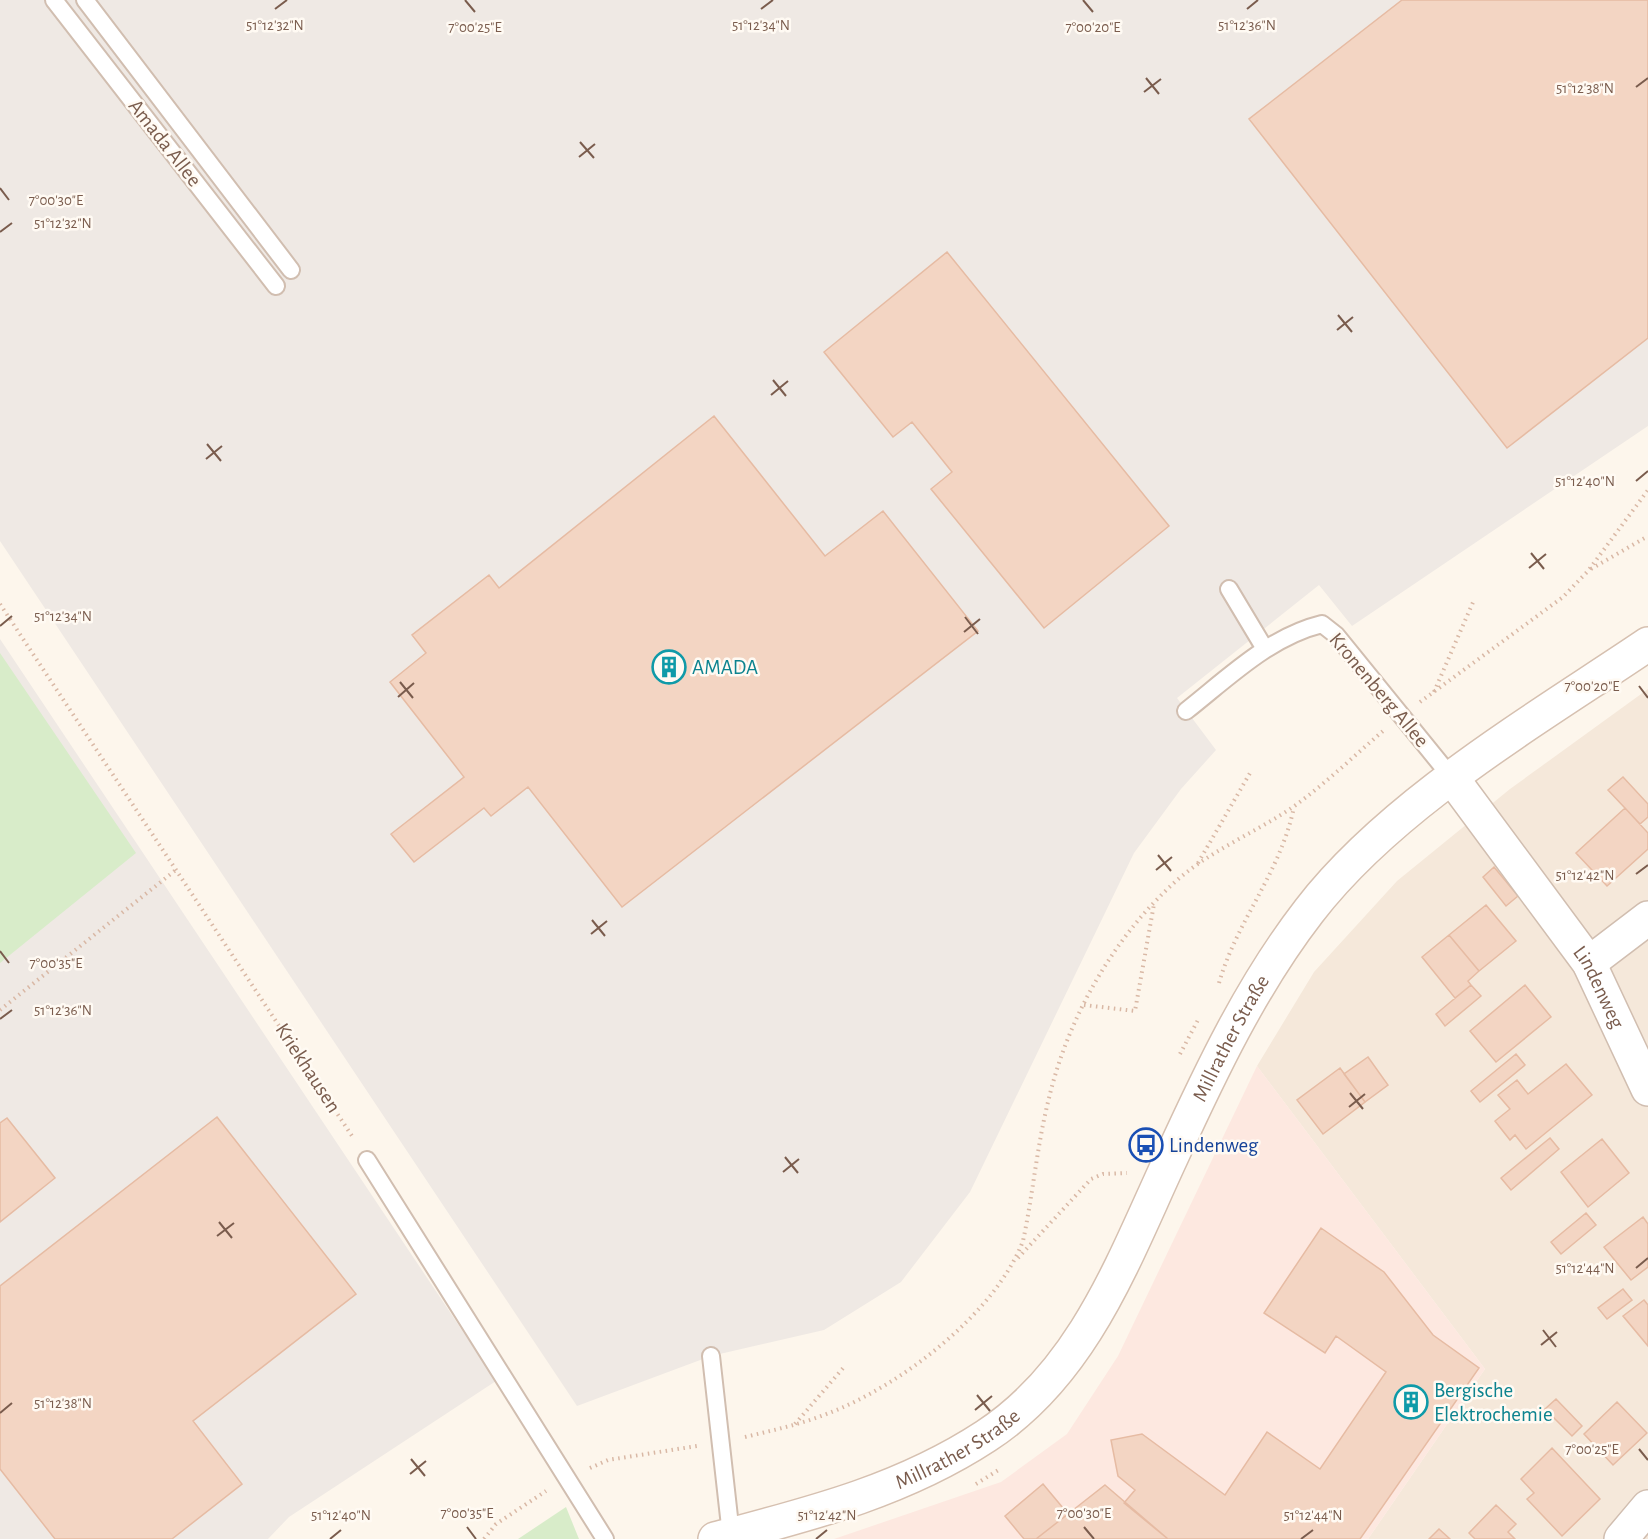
<svg xmlns="http://www.w3.org/2000/svg" width="1648" height="1539" font-family="'Alegreya Sans',sans-serif">
<style>
.residential{fill:#f5e8da}
.commercial{fill:#fde8e0}
.industrial{fill:#efe9e4}
.green{fill:#d8ecc9}
.building{fill:#f3d5c3;stroke:#e6bba3;stroke-width:1.5}
.lines{fill:none;stroke-linecap:round;stroke-linejoin:round}
.lane-casing{stroke:#d1beb0;stroke-width:20}
.street-casing{stroke:#d1beb0;stroke-width:36}
.secondary-casing{stroke:#d6c0b0;stroke-width:36}
.path{stroke:#d9b8a5;stroke-width:4;stroke-dasharray:1.5 4.5;stroke-linecap:butt}
.lane{stroke:#fff;stroke-width:16}
.street{stroke:#fff;stroke-width:33}
.secondary{stroke:#fff;stroke-width:33}
.ticks{fill:none;stroke:#7a5c4d;stroke-width:2}
.labels{text-anchor:middle;dominant-baseline:central;stroke-width:5;stroke-linejoin:round;paint-order:stroke}
.street-label{font-size:21px;fill:#7a5c4d;stroke:#fffaf3}
.culture-label{font-size:21px;fill:#0d838f;stroke:#fffaf3;text-anchor:start}
.transit-label{font-size:21px;fill:#164399;stroke:#fffaf3;text-anchor:start}
.ticks-label{font-size:15px;text-anchor:middle;fill:#7a5c4d;stroke:#fffaf3;stroke-width:5;stroke-linejoin:round;paint-order:stroke}
</style>
<rect width="100%" height="100%" fill="#fdf6ec"/>
<path class="residential" d="M1648 689V1539H1368L1485 1369 1257 1066 1314 972 1397 881 1510 789Z"/>
<path class="commercial" d="M1257 1066 1485 1369 1368 1539H834L1001 1482 1067 1434 1118 1356Z"/>
<path class="industrial" d="M0 0H1648V426L1352 626 1319 585 1177 698 1216 750 1181 789 1134 853 970 1192 901 1282 824 1330 711 1356 577 1406 0 541Z
M0 639 496 1381 289 1517 268 1539H0Z"/>
<path class="green" d="M0 653 136 853 0 963Z
M566 1507 579 1539H518Z"/>
<path class="building" d="M1402 0H1648V338L1507 448 1249 119Z
M947 252 1169 526 1044 628 931 489 952 472 912 422 893 437 824 352Z
M714 416 825 556 883 511 978 631 622 907 528 787 491 816 484 808 414 862 391 834 464 777 390 682 426 653 412 635 489 575 499 588Z
M1623 777 1648 804V817L1640 824 1608 790Z
M1625 808 1648 833V849L1607 886 1576 853Z
M1494 867 1518 896 1506 906 1483 877Z
M1486 905 1516 941 1479 971 1449 935Z
M1449 935 1479 971 1468 981 1471 985 1455 998 1422 957Z
M1471 985 1481 996 1445 1026 1436 1014Z
M1525 985 1551 1017 1496 1062 1470 1031Z
M1516 1054 1525 1065 1480 1102 1471 1091Z
M1368 1057 1388 1085 1365 1102 1344 1074Z
M1566 1064 1592 1095 1526 1149 1515 1135 1510 1140 1495 1121 1510 1109 1498 1095 1517 1080 1528 1094Z
M1340 1068 1365 1102 1323 1134 1297 1100Z
M217 1117 356 1294 193 1421 242 1484 172 1539H55L0 1469V1286Z
M7 1118 55 1178 0 1222V1123Z
M1550 1138 1559 1149 1511 1190 1501 1178Z
M1602 1139 1629 1173 1588 1207 1561 1172Z
M1586 1213 1596 1225 1561 1254 1551 1242Z
M1643 1217 1648 1224V1267L1631 1280 1604 1247Z
M1321 1228 1384 1272 1433 1335 1479 1368 1360 1539H1168L1124 1503 1135 1490 1118 1476 1111 1440 1142 1434 1225 1495 1267 1432 1320 1469 1386 1372 1336 1336 1325 1353 1264 1313Z
M1623 1289 1632 1300 1607 1319 1598 1308Z
M1644 1300 1648 1305V1346L1623 1316Z
M1556 1399 1582 1426 1572 1436 1545 1409Z
M1617 1402 1647 1433 1613 1465 1584 1434Z
M1552 1448 1600 1499 1562 1536 1527 1499 1534 1493 1521 1479Z
M1043 1484 1068 1514 1036 1539H1024L1005 1516Z
M1105 1485 1168 1539H1036L1068 1514Z
M1496 1505 1516 1524 1508 1532 1515 1539H1475L1469 1533Z
M1439 1529 1450 1539H1429Z"/>
<g class="lines">
<defs>
<path id="lane" d="M54 0 276 286
M85 0 291 270
M1229 589 1265 649
M1186 711C1228 678 1269 637 1322 624L1336 635 1452 778
M367 1160 605 1539
M711 1356 731 1535"/>
<g id="street">
<path id="s1" d="M1452 778 1589 963 1648 1089"/>
<path d="M1589 963 1648 918"/>
<path d="M1621 1539 1648 1507"/>
</g>
<g id="secondary">
<path id="s2" d="M715 1539C810 1514 902 1491 986 1436 1084 1372 1124 1259 1171 1158 1210 1073 1251 986 1309 911 1391 804 1537 719 1648 644"/>
</g>
</defs>
<use href="#lane" class="lane-casing"/>
<use href="#street" class="street-casing"/>
<use href="#secondary" class="secondary-casing"/>
<path class="path" d="M1591 569 1648 536
M0 604 354 1139
M1434 692 1474 600
M1420 702 1563 597 1588 571 1648 490
M1198 863 1250 773
M1219 983C1237 920 1280 874 1294 807
M1084 1005 1135 1011 1154 904
M0 1010 177 869
M1180 1054 1199 1018
M1018 1258 1091 1179 1103 1174 1127 1173
M795 1424 844 1367
M745 1437C774 1430 802 1424 829 1413 900 1386 995 1314 1023 1241 1033 1194 1037 1145 1049 1098 1068 1018 1113 938 1175 882 1209 851 1255 833 1293 807 1325 784 1354 756 1383 731
M590 1468 608 1460 697 1446
M976 1484 1000 1469
M484 1539 496 1524 546 1491"/>
<use href="#lane" class="lane"/>
<use href="#street" class="street"/>
<use href="#secondary" class="secondary"/>
</g>
<path class="ticks" d="M465 0 475 12M1083 0 1093 12M275 9 287 0M761 9 773 0M1247 9 1258 0M1146 78 1159 94M1636 87 1648 78M1144 92 1161 79M580 142 594 158M579 157 595 144M0 188 9 200M0 232 12 223M1338 315 1352 332M1337 330 1353 317M773 380 786 396M771 395 788 381M207 444 221 461M206 459 222 446M1636 481 1648 471M1531 553 1544 569M1529 568 1546 554M965 617 978 634M0 626 12 616M964 632 980 619M400 682 413 698M1639 686 1648 698M398 697 414 683M1158 855 1171 871M1156 870 1172 857M1636 874 1648 865M592 920 605 936M591 934 607 921M0 951 9 963M0 1019 12 1010M1350 1093 1363 1109M1349 1107 1365 1094M785 1157 798 1173M783 1172 799 1159M219 1222 232 1238M217 1236 234 1223M1636 1268 1648 1258M1543 1330 1556 1347M1541 1345 1557 1332M977 1395 990 1411M975 1410 992 1396M0 1413 12 1403M1639 1449 1648 1460M411 1459 425 1476M410 1474 426 1461M467 1527 476 1539M1084 1527 1094 1539M330 1539 341 1530M816 1539 827 1530M1301 1539 1313 1530"/>
<defs>
<symbol id="building-ring" viewBox="-11 -11 22 22"><circle r="9.5" fill="#fffaf3" stroke="#0f9aa8" stroke-width="1.5"/><path d="M-4-6H4V6H1V3H-1V6H-4ZM-2.5-4.3h1.7v1.8h-1.7ZM.8-4.3h1.7v1.8H.8ZM-2.5-1h1.7V.8h-1.7ZM.8-1h1.7V.8H.8Z" fill="#0f9aa8"/></symbol>
<symbol id="bus-ring" viewBox="-11 -11 22 22"><circle r="9.5" fill="#fffaf3" stroke="#1a4fb4" stroke-width="1.5"/><path d="M-5-6H5V4H4V6H2V4H-2V6H-4V4H-5ZM-3.5-4V0h7V-4ZM-3.5 1.2v1.5H-2V1.2ZM2 1.2v1.5H3.5V1.2Z" fill="#1a4fb4"/></symbol>
</defs>
<g fill-rule="evenodd">
<use href="#building-ring" x="650" y="648" width="38" height="38"/>
<use href="#bus-ring" x="1127" y="1126" width="38" height="38"/>
<use href="#building-ring" x="1392" y="1383" width="38" height="38"/>
</g>
<g class="labels">
<g class="street-label">
<text transform="translate(165 143) rotate(52)">Amada Allee</text>
<text transform="translate(1379 690) rotate(50)">Kronenberg Allee</text>
<text stroke="none"><textPath href="#s1" startOffset="256">Lindenweg</textPath></text>
<text stroke="none"><textPath href="#s2" startOffset="764">Millrather Straße</textPath></text>
<text transform="translate(308 1068) rotate(57)">Kriekhausen</text>
<text stroke="none"><textPath href="#s2" startOffset="260">Millrather Straße</textPath></text>
</g>
<g class="culture-label">
<text x="692" y="667">AMADA</text>
<text x="1434" y="1390">Bergische<tspan x="1434" dy="24">Elektrochemie</tspan></text>
</g>
<g class="transit-label">
<text x="1169" y="1145">Lindenweg</text>
</g>
</g>
<g class="ticks-label">
<text x="275" y="30">51°12'32"N</text>
<text x="761" y="30">51°12'34"N</text>
<text x="1247" y="30">51°12'36"N</text>
<text x="1093" y="32">7°00'20"E</text>
<text x="475" y="32">7°00'25"E</text>
<text x="1585" y="93">51°12'38"N</text>
<text x="56" y="205">7°00'30"E</text>
<text x="63" y="228">51°12'32"N</text>
<text x="1585" y="486">51°12'40"N</text>
<text x="63" y="621">51°12'34"N</text>
<text x="1592" y="691">7°00'20"E</text>
<text x="1585" y="880">51°12'42"N</text>
<text x="56" y="968">7°00'35"E</text>
<text x="63" y="1015">51°12'36"N</text>
<text x="1585" y="1273">51°12'44"N</text>
<text x="63" y="1408">51°12'38"N</text>
<text x="1592" y="1454">7°00'25"E</text>
<text x="467" y="1518">7°00'35"E</text>
<text x="1084" y="1518">7°00'30"E</text>
<text x="341" y="1520">51°12'40"N</text>
<text x="827" y="1520">51°12'42"N</text>
<text x="1313" y="1520">51°12'44"N</text>
</g>
</svg>
